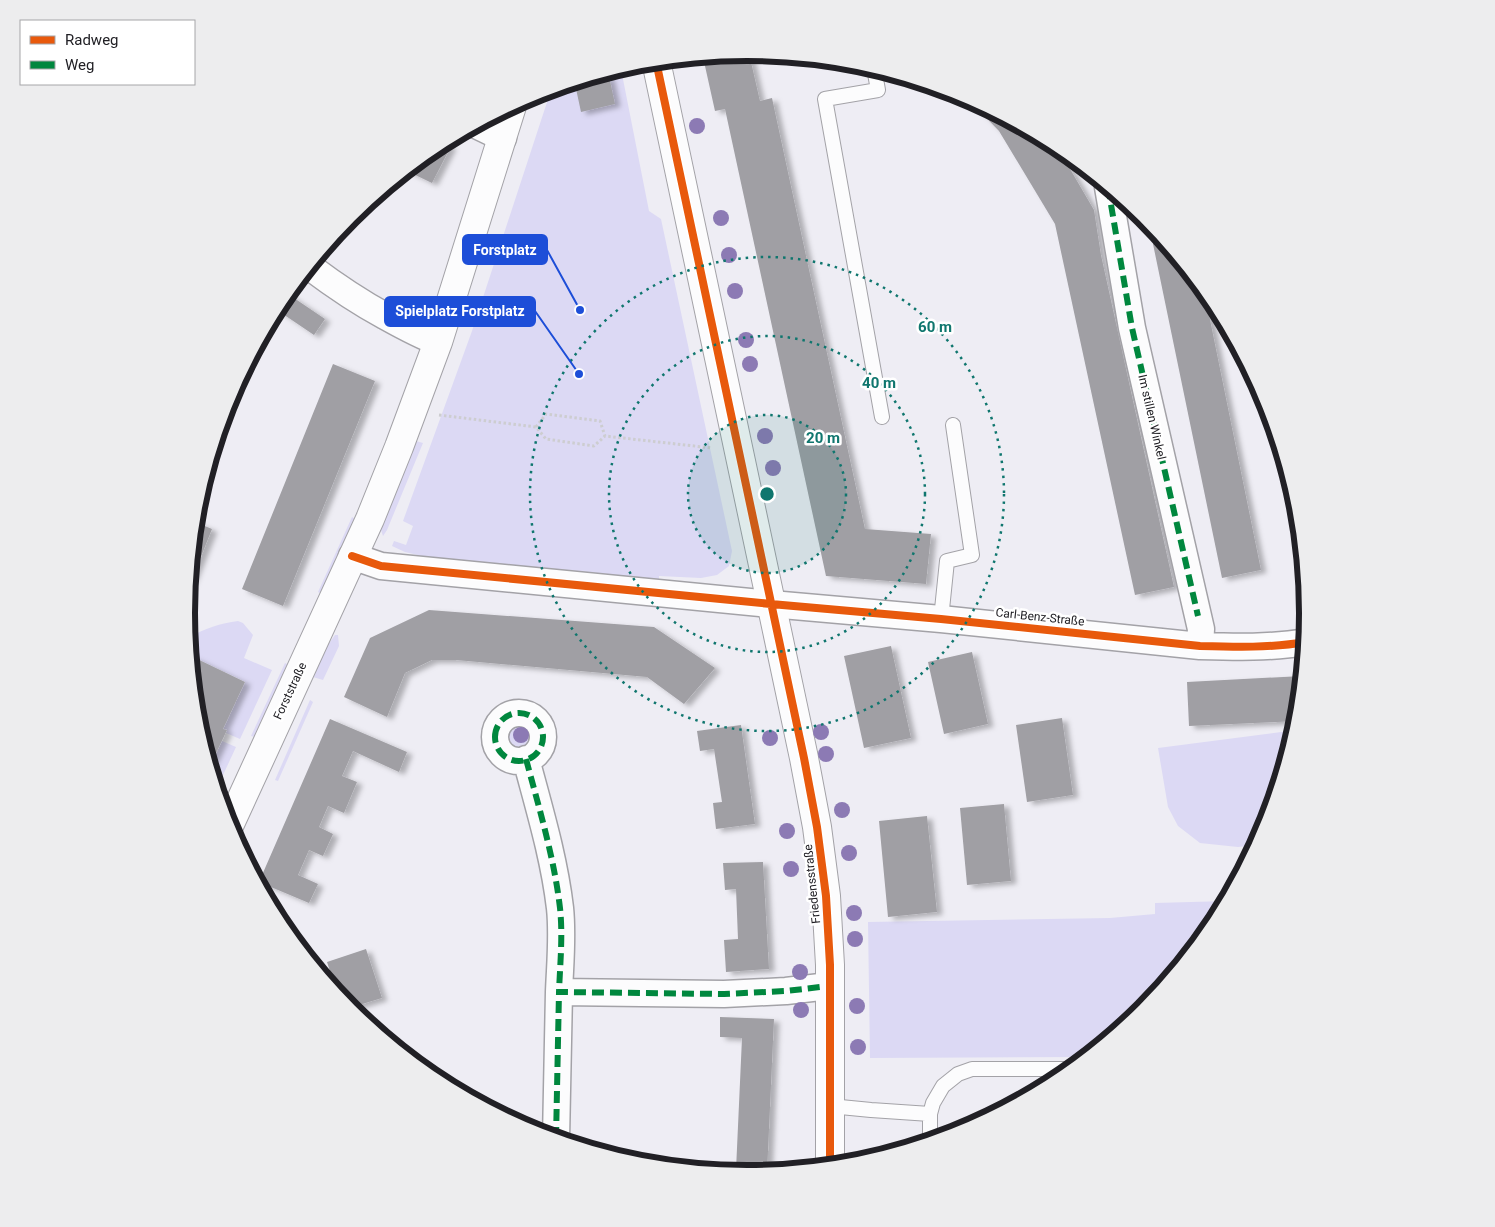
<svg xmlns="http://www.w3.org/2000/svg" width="1495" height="1227" font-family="Roboto,sans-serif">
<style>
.green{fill:#dcd9f4}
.building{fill:#a09fa4;filter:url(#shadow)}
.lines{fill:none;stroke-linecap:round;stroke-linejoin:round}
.service-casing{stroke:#a3a2a7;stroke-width:16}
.minor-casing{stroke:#a3a2a7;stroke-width:29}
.tertiary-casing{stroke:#a3a2a7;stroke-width:30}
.path{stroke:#cdcdd0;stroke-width:3;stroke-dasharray:2.5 2.5;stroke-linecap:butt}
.service{stroke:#fcfcfd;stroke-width:14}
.minor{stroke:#fcfcfd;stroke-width:26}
.tertiary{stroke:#fcfcfd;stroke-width:28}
.quiet{stroke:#00873e;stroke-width:6;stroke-dasharray:12 6;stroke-linecap:butt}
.cycleway-casing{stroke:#fff;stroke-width:11}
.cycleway{stroke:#e8590c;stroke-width:8}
.tree{fill:#8c7ab4}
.ring{fill:none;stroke:#0f766e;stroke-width:2.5;stroke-dasharray:2.5 5}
.labels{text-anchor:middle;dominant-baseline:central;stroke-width:5;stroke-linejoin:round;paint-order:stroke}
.street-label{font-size:12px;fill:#212025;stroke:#fff}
.rim{fill:none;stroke:#212025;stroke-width:6}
.centre{fill:#0f766e;stroke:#fff;stroke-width:2.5}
.ring-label{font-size:15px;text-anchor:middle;font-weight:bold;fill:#0f766e;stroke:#fff;stroke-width:5;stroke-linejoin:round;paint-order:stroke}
.leader{fill:none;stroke:#1d4ed8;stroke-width:2}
.callout-dot{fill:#1d4ed8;stroke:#fff;stroke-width:2}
.callout{fill:#1d4ed8;stroke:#1d4ed8;stroke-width:2}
.callout-label{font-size:14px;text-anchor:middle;font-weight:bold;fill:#fff}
</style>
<defs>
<filter id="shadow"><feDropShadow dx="5.5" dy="3" stdDeviation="2.5" flood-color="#0004"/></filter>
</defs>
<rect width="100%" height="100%" fill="#eeedf4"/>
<path class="green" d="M621 69 649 211 661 219 732 551 729 566 717 575 701 578 659 576V582L439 560 405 552 392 546 394 541 406 545 413 526 403 521 472 331 551 90Z
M416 441 423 443 387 530 383 536 381 530 384 521Z
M352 517 355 519 322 594 318 592Z
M238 621 243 623 253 635 244 658 272 670 240 739 226 733 227 730 223 729 245 682 191 656 189 637C204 629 221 623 238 621Z
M335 635H338L339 646 323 680 313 677 328 645Z
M285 663 289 665 255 737 251 736Z
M310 700 313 702 278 781 275 780Z
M500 736a19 19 0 1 1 38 0a19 19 0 1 1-38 0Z
M1296 730 1266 828 1257 845 1238 847 1200 843 1178 826 1168 807 1158 748Z
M222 741 236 747 217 788 210 766Z
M1227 901 1214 925 1144 1010 1088 1057 870 1058 868 922 1110 918 1155 914V903Z"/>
<path class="building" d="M749 53 760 101 772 98 865 529 931 534 926 584 826 576 725 109 715 111 703 57Z
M609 76 615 104 581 112 575 84Z
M965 96 1056 145 1094 210 1101 255 1174 587 1135 595 1055 224 999 131Z
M444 143 451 146 432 183 407 171 436 147Z
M1164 241 1204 290 1261 570 1222 578 1153 244Z
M288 294 325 319 314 335 277 310Z
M333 364 375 381 283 606 242 589Z
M195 522 212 529 190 584H189Z
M429 610 654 627 715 668 684 704 647 677 456 660H432L405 673 387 717 344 697 370 638Z
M891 646 911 738 864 748 844 656Z
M972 652 988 724 944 734 928 662Z
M191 656 245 682 223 729 227 730 210 766 197 723Z
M1302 676 1298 721 1189 726 1187 682Z
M1062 718 1073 795 1027 802 1016 725Z
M330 719 407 752 399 772 353 751 342 776 357 782 344 813 328 806 319 827 333 834 323 856 309 850 298 875 318 884 309 903 259 882Z
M741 725 755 824 716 829 713 803 722 802 714 749 700 751 697 731Z
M1004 804 1011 881 967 885 960 808Z
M927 816 937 912 888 917 879 821Z
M763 862 769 969 726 972 724 940 738 939 736 889 725 890 723 863Z
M366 949 382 998 349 1008 337 993 327 962Z
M720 1017 774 1019 767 1173 747 1174 712 1171V1169L736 1170 742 1038 720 1037Z"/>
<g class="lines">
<defs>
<path id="service" d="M874 68 878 90 825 99 882 417
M941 619 947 561 972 555 953 425
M830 1106 871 1110 930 1114
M930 1142V1114L933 1103 943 1086 958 1074 972 1069H1073"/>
<path id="minor" d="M476 125 503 138
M1108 187 1132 328 1201 629 1200 646
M310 267C334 285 359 302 385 316 403 326 419 335 438 342
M352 556 381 566 771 604 941 619 1200 646C1235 647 1271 648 1306 642
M495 737a24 24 0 1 1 48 0a24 24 0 1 1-48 0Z
M526 759C539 808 554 857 560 908 563 936 560 965 559 992
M556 1139 559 992 724 994 786 991 829 986"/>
<path id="tertiary" d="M656 61 804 758 817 827 826 896 830 965V1166
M229 826 370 519 399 447 438 342 512 106"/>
</defs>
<use href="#service" class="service-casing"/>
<use href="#minor" class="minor-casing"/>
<use href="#tertiary" class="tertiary-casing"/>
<path class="path" d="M439 415 536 427 546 439 594 446 605 436 712 448
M536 427 546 414 600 421 605 436"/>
<use href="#service" class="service"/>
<use href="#minor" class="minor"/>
<use href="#tertiary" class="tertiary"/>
<path class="quiet" d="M1108 187 1132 328 1198 616
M495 737a24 24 0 1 1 48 0a24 24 0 1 1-48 0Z
M526 759C539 808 554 857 560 908 563 936 560 965 559 992
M556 1139 559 992 724 994 786 991 829 986"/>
<defs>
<path id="cycleway" d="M656 61 804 758 817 827 826 896 830 965V1166
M352 556 381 566 771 604 941 619 1200 646C1235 647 1271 648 1306 642"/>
</defs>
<use href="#cycleway" class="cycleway-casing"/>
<use href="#cycleway" class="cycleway"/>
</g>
<g class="tree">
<circle cx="697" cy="126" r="8"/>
<circle cx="721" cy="218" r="8"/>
<circle cx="729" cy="255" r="8"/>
<circle cx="735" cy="291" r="8"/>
<circle cx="746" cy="340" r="8"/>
<circle cx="750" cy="364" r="8"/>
<circle cx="765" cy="436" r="8"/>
<circle cx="773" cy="468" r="8"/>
<circle cx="821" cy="732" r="8"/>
<circle cx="521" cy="735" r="8"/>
<circle cx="770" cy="738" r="8"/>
<circle cx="826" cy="754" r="8"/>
<circle cx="842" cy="810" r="8"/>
<circle cx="787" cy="831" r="8"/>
<circle cx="849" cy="853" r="8"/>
<circle cx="791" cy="869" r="8"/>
<circle cx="854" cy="913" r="8"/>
<circle cx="855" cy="939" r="8"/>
<circle cx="800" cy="972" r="8"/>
<circle cx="857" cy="1006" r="8"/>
<circle cx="801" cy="1010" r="8"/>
<circle cx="858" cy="1047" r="8"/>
</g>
<circle cx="767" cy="494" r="79" fill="#0f766e" fill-opacity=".12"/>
<g class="ring">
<circle cx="767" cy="494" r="79"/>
<circle cx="767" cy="494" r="158"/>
<circle cx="767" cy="494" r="237"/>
</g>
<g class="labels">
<g class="street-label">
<text transform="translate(1152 417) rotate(77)">Im stillen Winkel</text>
<text transform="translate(1040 617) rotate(6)">Carl-Benz-Straße</text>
<text transform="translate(290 691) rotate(-65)">Forststraße</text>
<text transform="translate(812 884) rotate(-96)">Friedensstraße</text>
</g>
</g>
<path d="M0 0H1495V1227H0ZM195 613a552 552 0 1 1 1104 0a552 552 0 1 1-1104 0Z" fill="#ededee" fill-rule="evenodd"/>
<path class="rim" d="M195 613a552 552 0 1 1 1104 0a552 552 0 1 1-1104 0Z"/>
<circle cx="767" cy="494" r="8" class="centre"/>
<g class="ring-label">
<text x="935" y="332">60 m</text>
<text x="879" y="388">40 m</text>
<text x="823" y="443">20 m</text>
</g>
<path class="leader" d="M580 310L547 250M579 374L535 311"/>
<g class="callout-dot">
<circle cx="580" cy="310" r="5"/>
<circle cx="579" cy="374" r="5"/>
</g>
<g class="callout">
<rect x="463" y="235" width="84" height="29" rx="5"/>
<rect x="385" y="297" width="150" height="29" rx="5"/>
</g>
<g class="callout-label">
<text x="505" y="255">Forstplatz</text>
<text x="460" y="316">Spielplatz Forstplatz</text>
</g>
<rect x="20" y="20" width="175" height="65" fill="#ffffff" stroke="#a6a6a8"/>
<rect x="30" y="36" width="25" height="8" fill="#e8590c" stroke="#a6a6a8"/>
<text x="65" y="45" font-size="15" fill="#212025">Radweg</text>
<rect x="30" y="61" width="25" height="8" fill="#00873e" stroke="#a6a6a8"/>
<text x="65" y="70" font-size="15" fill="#212025">Weg</text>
</svg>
